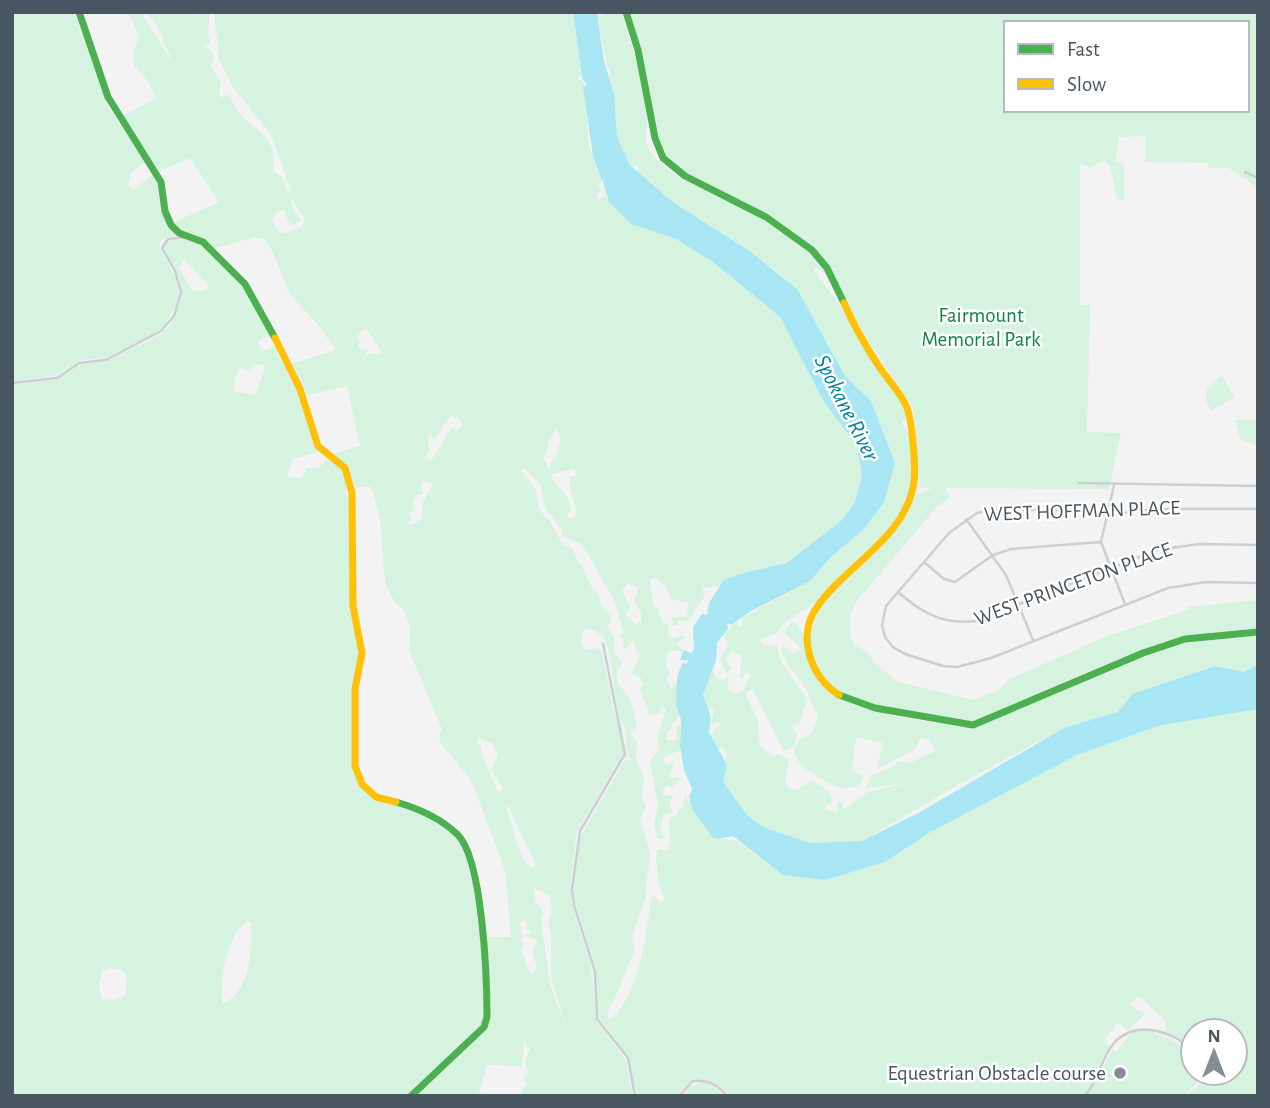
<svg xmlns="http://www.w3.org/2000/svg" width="1270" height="1108" font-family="'Alegreya Sans',sans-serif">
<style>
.green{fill:#d6f3e0;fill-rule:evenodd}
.water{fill:#a9e6f3}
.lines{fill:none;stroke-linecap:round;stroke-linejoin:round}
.street{stroke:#cccfd2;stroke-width:2.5}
.fast{stroke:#4caf50;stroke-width:7}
.slow{stroke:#ffc107;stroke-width:7}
.poi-dot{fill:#848d94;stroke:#fff;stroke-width:2.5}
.labels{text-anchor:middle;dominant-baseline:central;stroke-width:5;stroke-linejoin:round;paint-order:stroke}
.park-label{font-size:21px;fill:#108547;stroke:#fff}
.street-label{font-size:21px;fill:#485661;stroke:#fff}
.poi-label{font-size:21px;fill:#485661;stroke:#fff;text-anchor:end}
.water-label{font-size:23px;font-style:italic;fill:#047e99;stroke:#fff}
</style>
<rect width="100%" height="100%" fill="#f3f3f3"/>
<path class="green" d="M12 12H73L89 48 108 107 145 162 131 173 128 185 133 190 153 174C165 194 157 221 179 235L161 240 159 246 178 283V300L166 324 153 335 106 358 81 360 57 375 15 381H12Z
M123 12H141L174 65 156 24 146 12H191L196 15 210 12 208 34 210 43 203 47 211 50 214 55 211 67 221 82 219 95 222 98 227 94C234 101 235 110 243 117 262 135 277 139 273 171L281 176 287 192 291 191 271 134 234 89 219 60 214 12H573L581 75 578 79 584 83 589 146 602 182 597 184 601 189 597 199 603 198 605 193 609 202 631 224 676 239 713 262 780 317 824 402 857 446 862 475 855 502 842 520 779 567 736 575 718 586 703 588 704 599C695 605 695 613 688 621H679L677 625H672V617L687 616 689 603 671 599 667 588 656 578 650 580 653 606 660 609 658 614 664 623 669 625 667 634 672 638 683 635 685 638 677 644 684 651H668L665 663 670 675 666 678 672 689 673 684 677 686 676 705 679 716 671 725 674 729 667 732V740H677L676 730 680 723 681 750 666 756 663 762 667 765 675 760 669 778H681L672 788 668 786 662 791 664 795 673 796 670 804 673 813 664 815 660 830 665 839 657 838 654 823 658 807 650 760 659 750 657 737 666 710 663 707 657 715 649 714 640 689 645 683 642 684 641 678 631 673 641 653 637 654 634 640 625 649 623 646 624 640 619 636 624 633 614 600 586 551 579 543 562 536 561 528 544 506 541 485 525 469H520L536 490 540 511 550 521 563 545 573 549 578 562 582 565 592 588 598 593 602 607 611 616V624L607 625 615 639 614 654 621 660V668L617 670V684C628 691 640 717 635 731L630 733 638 744 635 757 644 778 642 798 646 806 640 819 650 854 645 899 632 936 635 953C623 971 620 993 608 1010V1020C640 1000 645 934 651 900L653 896 661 902 665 899 658 883 656 855 658 849 667 851 670 842 668 822 682 808 685 795 718 839 735 840 784 875 885 862 929 833 1077 755 1158 726 1258 709V1096H1187L1211 1073H1235V1031H1193V1049L1165 1031 1166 1021 1138 996 1130 1005 1145 1014 1128 1030 1118 1023 1104 1039 1110 1046 1093 1083 1083 1096H730C712 1074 694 1074 676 1096H637L628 1057 598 1017 595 968 575 902 574 888 579 839 625 760H632L627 754 625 728 618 714 609 651 603 636 590 628 583 630 582 644 586 650 597 648 602 651 614 713 621 727 625 751 577 831 570 886 572 904 591 966 596 1020 625 1059 633 1096H522L523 1088 527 1086 523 1076 528 1075 525 1061 530 1048 524 1042 522 1066 487 1065 478 1096H415L485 1028 489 1017 488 937H511L505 872 498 851 471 780 441 744 439 737 442 729 409 651 410 628 403 608 396 604 385 584 380 518 371 487H356L345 466 328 455 360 446 347 386 304 396 290 364 336 350 319 326 289 293 271 248 264 239 255 237 213 249 177 229 172 223 219 202 190 158 157 172 121 117 156 98 146 78 134 66 133 52 139 37 131 18ZM292 199 304 219 302 227 282 234 271 220 278 211 284 210 289 223 294 225 301 220 292 207ZM366 328 381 351 378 355 371 353 364 357 369 348 362 351 358 346 361 341 356 337ZM451 416 460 419 462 425 457 430 452 427 431 461 425 457 429 452 428 437 431 434 434 440ZM557 429 561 437 556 457 552 460 549 471 547 462 543 460 549 446 547 443ZM574 469 577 475 570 477 569 481 576 512 573 518 566 517 571 510 569 499 552 479V474ZM422 482 431 483 432 486 422 504V518L411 526 408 522 413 519 407 513 415 511 413 503 417 495H422ZM628 584 639 587 634 601 641 613V622L636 624 626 616 627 610 631 608 622 591ZM480 739 492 743 498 754 492 770 503 788 499 793 482 756 481 746 476 742ZM508 806 536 865 532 869C515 853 515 828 506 807ZM534 889 550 895 552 912 548 922 551 934V977L566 1027 550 985 541 919 544 915 540 905 536 904ZM526 920 527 931 530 929 531 932 524 936 538 940 532 953 537 967 534 972 530 973 521 949 525 944 515 937 521 940 523 936 520 923Z
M603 12H623C627 44 649 79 648 115 648 128 642 139 650 151 668 178 709 189 736 204 754 213 769 225 786 235 802 246 821 257 828 275L816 268 813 270 848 316 861 344 893 388 907 415 902 422 910 437 913 461 912 492 908 502 879 541 820 599 783 624 776 634 760 639 763 645 777 646 781 661 807 699 799 725 794 724 792 729 797 733 794 746 784 751 753 689 745 693 758 721 760 746 774 757 777 754 789 759 785 782 789 788 797 790 811 780 827 790 833 799 832 803 825 806 827 810 837 812V802H841L844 809 868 792 906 783 866 788 871 775 891 768 899 761 910 763 935 751 930 741 921 738 914 750 877 769 883 743 856 737 852 770 863 776 859 787C851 787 845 789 838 787 817 779 768 751 812 733L818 714C810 706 811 699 806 689 798 675 786 666 781 650L784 646 794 654 801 648 783 632 792 622C815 630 802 686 850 704 876 713 955 730 981 724 995 721 1028 701 1044 695 1089 676 1136 652 1183 641 1207 636 1233 636 1258 634V664L1244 672 1215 666 1132 694 1118 712 1064 728 963 782 862 841 810 843 763 827 748 816 723 782 727 753 722 747 718 751 711 734 721 723 716 722 711 726 714 710 705 706 703 695 712 667 716 678 724 680 729 676 728 689 736 694 744 690 750 676 746 671 743 679 740 678 741 656 733 651 725 658 731 668 726 673 720 658 729 645 723 635 738 621V625L743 627 742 618 810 581 830 558 862 531 895 463 871 401 845 376 784 277 750 251 674 203 637 171 638 166 630 165 617 137 609 76 611 73 606 63 597 14 603 16Z
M628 12H1258V188L1229 168H1208L1207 163 1145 162V136L1119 137C1119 145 1115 154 1116 162L1124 165V200L1117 199 1110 166 1104 160 1091 168 1080 163V305H1090L1087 432 1121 433 1109 489 945 488 950 497 936 508 860 597C847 613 849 626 853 644L867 652 876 664 898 682 973 700 997 691 1010 679 1107 636 1188 610V607L1258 600V631L1213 633 1166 643 1101 666 971 723 885 709 840 696 822 680 812 658 809 638 818 607 884 541 915 495 932 488H920L913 407 865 336 829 268 814 249 753 208 685 174 664 157 659 147ZM1006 23H1247V110H1006Z
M190 239C225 254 255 302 271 335L258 341 262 351 275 346 278 356 292 375 320 452 292 459 287 476 301 479 307 468H318L328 459C348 472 346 472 346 493L349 499 351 606 360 654 352 688 353 766 360 785 374 799 420 812 457 837 465 848 484 938V1018L481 1027 408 1096H12V385L56 380 76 365 105 362 158 336 171 325 182 291 178 275 163 248 169 240ZM184 259 209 286 203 291H194C191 289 180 270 179 267ZM254 364 265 365 256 395 234 391 235 377 241 368 248 371ZM246 922H251C251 950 252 991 222 1004 221 979 225 939 246 922ZM110 968 122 970 127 976 126 994 116 1000 101 999 99 984 102 971Z
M1222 375 1234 397 1211 411 1206 400 1207 389Z
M1235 420H1258V446L1240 439Z
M1147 1030 1188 1047 1193 1052V1073L1204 1075 1184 1096H1088L1113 1049 1116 1052 1132 1032Z
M702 1082 713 1084 725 1096H682L691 1086Z"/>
<path class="water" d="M573 12 597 14 604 61 614 94 617 137 630 165 674 203 750 251 797 289 845 376 871 401 895 463 884 502 862 531 830 558 810 581 751 611 731 625 727 623 728 629 717 643 716 660 703 695 711 717 709 732 727 765 723 782 748 816 763 827 810 843 862 841 920 812 1064 728 1118 712 1132 694 1215 666 1244 672 1258 664V709L1158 726 1077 755 929 833 885 862 825 880 783 875 733 836 718 839 712 837 692 809 689 797 692 789 684 770 680 745 681 720 676 705 677 677 683 662 686 664 689 660H680L684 650 691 653 694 650 693 627 702 614 707 615 709 603 723 581 736 575 786 563 842 520 855 502 862 475 857 446 824 402 780 317 713 262 676 239 631 224 609 202 603 183 605 177 602 182 593 156 583 87 587 85 582 78Z"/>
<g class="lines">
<path class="street" d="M1245 172 1258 178
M12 383 57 378 79 363 106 360 161 331 174 316 181 292 175 271 162 248 168 239 188 237
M1079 483 1258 486
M1114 485 1101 542 1125 604
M1258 509H1157L1106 515 1071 510H990L977 513 949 533 886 606 882 625 885 637 893 647 905 654 943 666 957 667 991 658 1168 588 1206 582 1258 583
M966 519 1006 575 1033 640
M924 562 944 579 955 582 993 555 1011 549 1101 542
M898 592C922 613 943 625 976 621L1157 550 1199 544 1258 545
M603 644 625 754 580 831 572 889 574 905 595 972 597 1019 628 1058 635 1096
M1206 1075V1073
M679 1096 693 1081C709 1080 717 1084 727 1096
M1085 1096C1099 1080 1101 1058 1114 1043 1136 1019 1173 1031 1193 1051"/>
<path class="fast" d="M79 12 108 97 161 182 165 211 171 225 179 233 203 242 245 284 275 338
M626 12 638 50 655 138 663 158 685 176 766 217 812 250 827 268 844 303
M839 695 875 708 973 725 1143 653 1185 639 1258 632
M396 802C417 808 440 818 457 834 483 858 487 980 487 1017L484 1027 411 1096"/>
<path class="slow" d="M275 338 300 389 318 446 345 468 352 493 353 606 362 653 355 689V766L362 784 376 797 396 802
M839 695C811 677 796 637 817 607 847 564 906 538 914 482 916 469 912 420 907 408 902 394 889 381 880 368 866 347 854 326 844 303"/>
</g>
<circle class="poi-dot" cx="1120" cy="1073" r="7"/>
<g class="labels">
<g class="park-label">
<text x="981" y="315">Fairmount<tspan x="981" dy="24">Memorial Park</tspan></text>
</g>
<g class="street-label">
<text transform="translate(1082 511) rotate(-2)">WEST HOFFMAN PLACE</text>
<text transform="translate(1073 584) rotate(-20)">WEST PRINCETON PLACE</text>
</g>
<g class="poi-label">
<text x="1106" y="1073">Equestrian Obstacle course</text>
</g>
<g class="water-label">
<text transform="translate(846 408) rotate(63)">Spokane River</text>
</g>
</g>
<rect width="1270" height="1108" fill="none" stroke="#485661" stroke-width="28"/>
<rect x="1004" y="21" width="245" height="91" fill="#ffffff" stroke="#b6bbc0" stroke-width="2"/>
<rect x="1018" y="44" width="35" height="10" fill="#4caf50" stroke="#b6bbc0" stroke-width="2"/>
<text x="1067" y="56" font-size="21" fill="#485661">Fast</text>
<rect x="1018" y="79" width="35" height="10" fill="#ffc107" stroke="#b6bbc0" stroke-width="2"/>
<text x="1067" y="91" font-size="21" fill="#485661">Slow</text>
<g transform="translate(1214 1052)"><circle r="33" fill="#ffffff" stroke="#b6bbc0" stroke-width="2"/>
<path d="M0-5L12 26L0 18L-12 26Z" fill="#848d94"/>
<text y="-10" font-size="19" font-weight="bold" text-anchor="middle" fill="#485661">N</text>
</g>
</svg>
